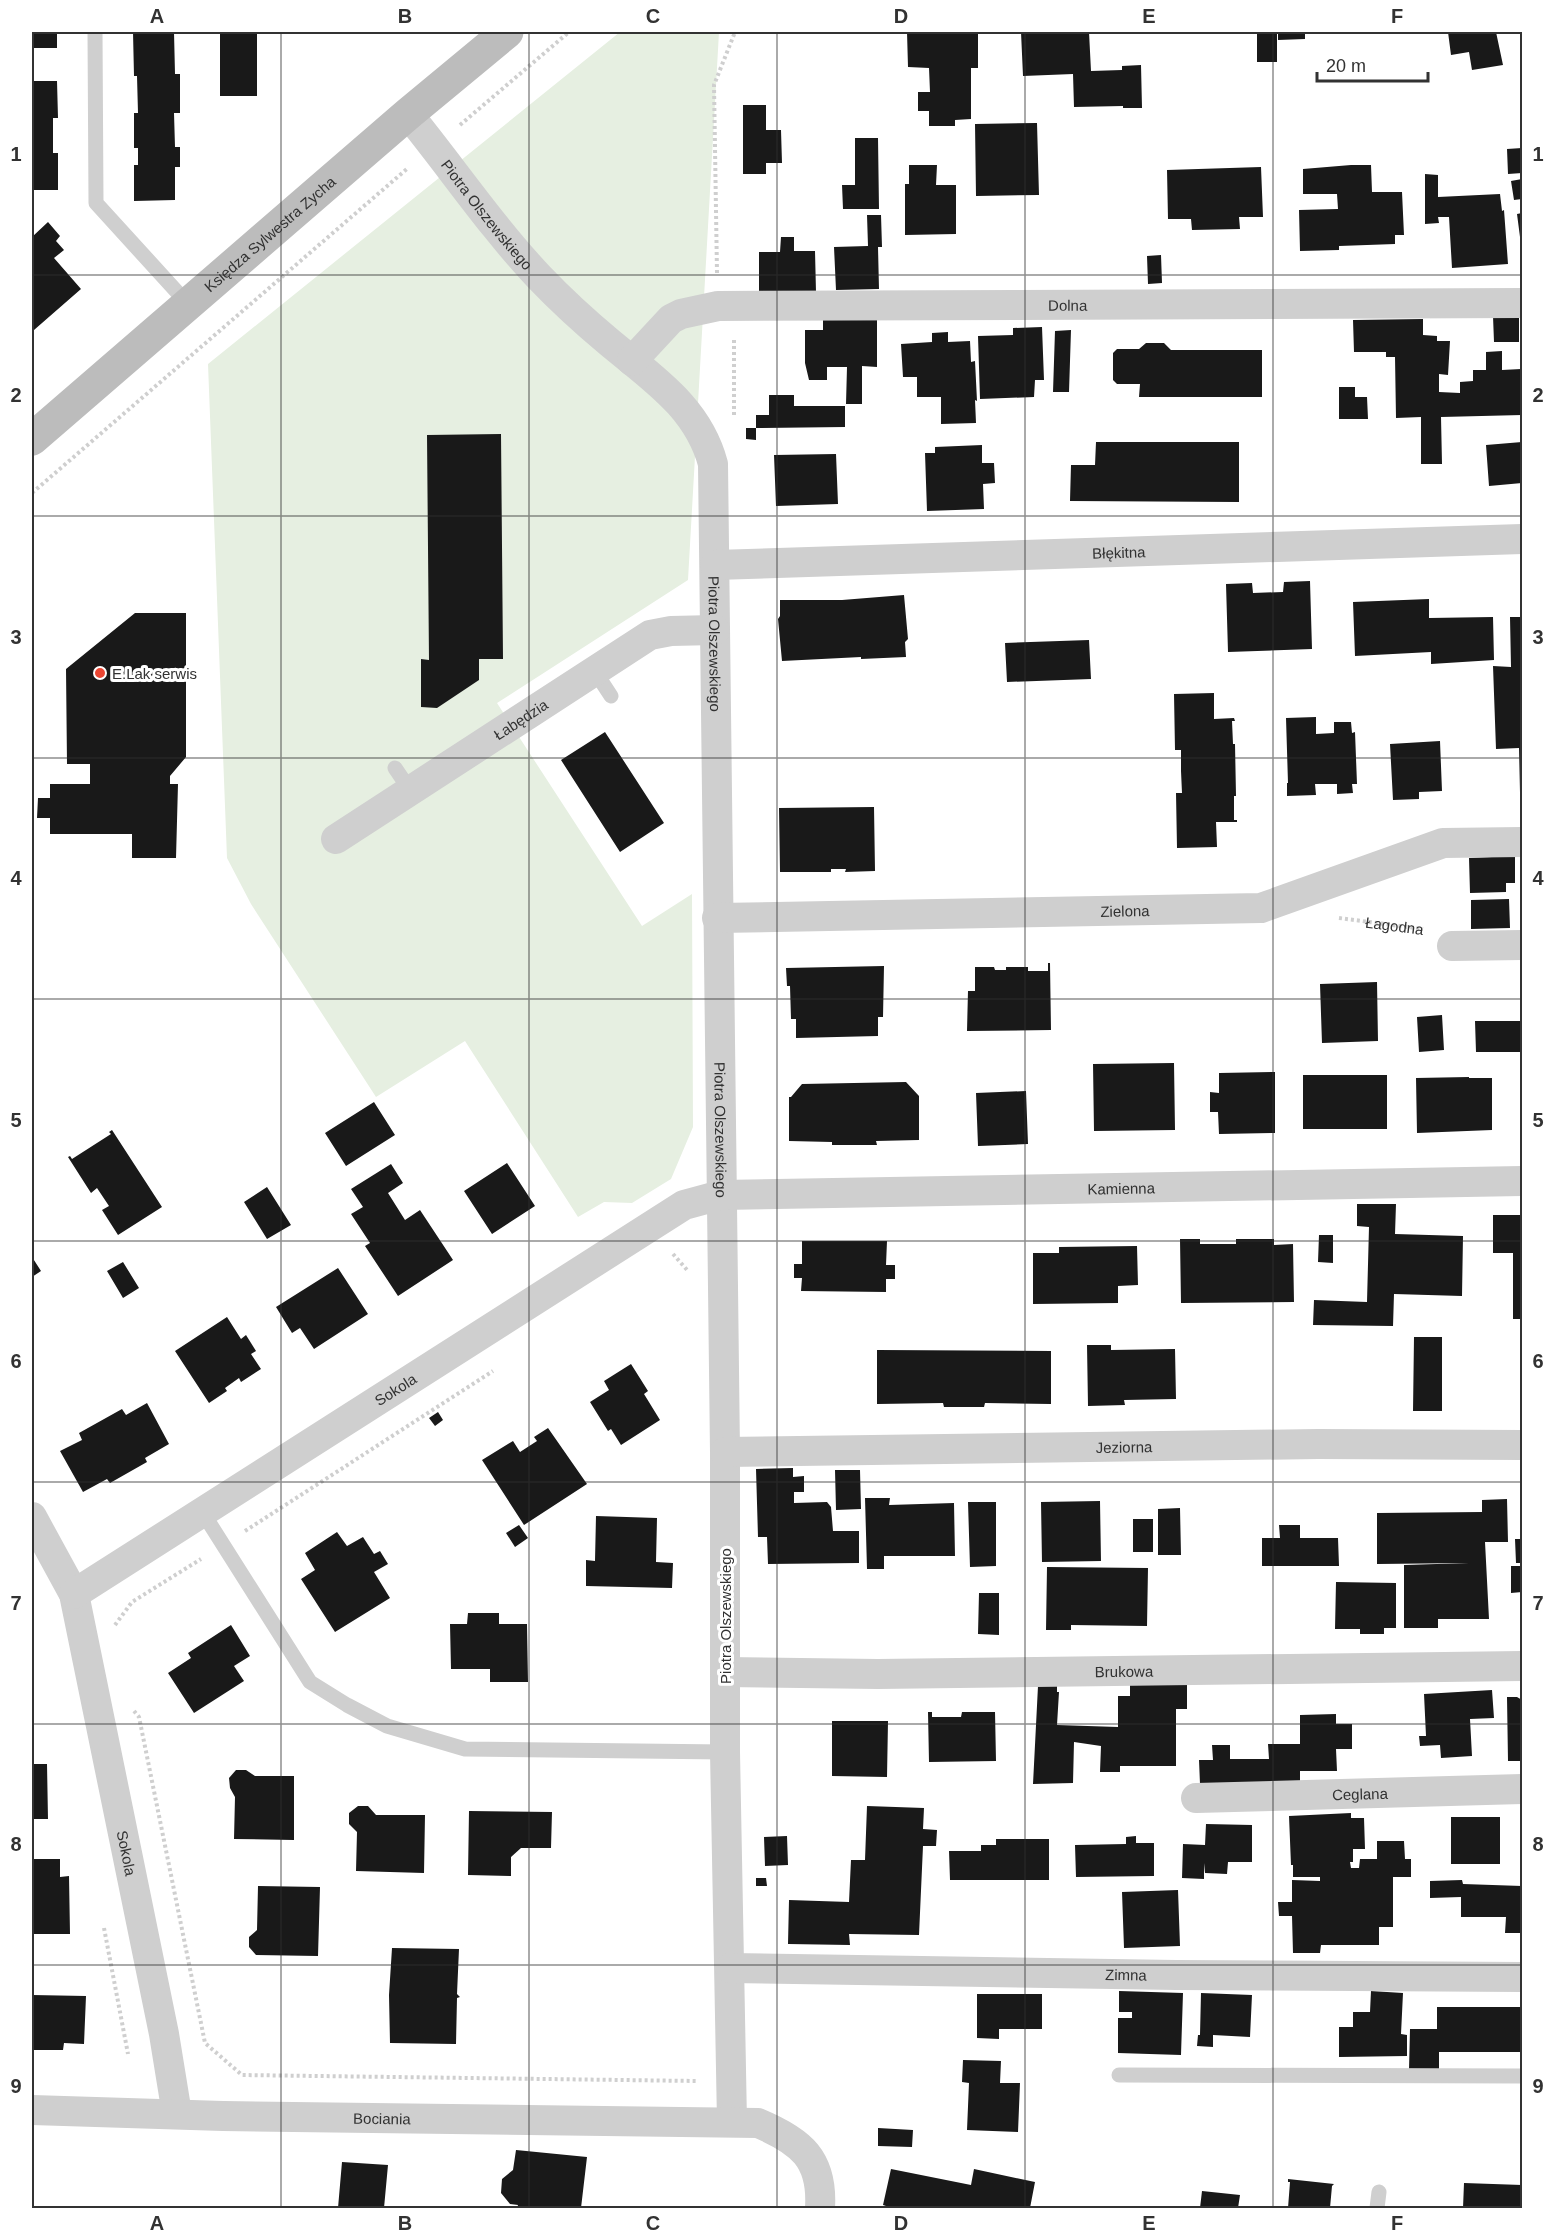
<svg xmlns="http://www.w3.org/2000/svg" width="1554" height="2240" font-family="Arial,sans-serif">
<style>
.green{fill:#e6efe1}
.building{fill:#191919}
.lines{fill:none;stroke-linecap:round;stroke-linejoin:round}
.path{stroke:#cfcfcf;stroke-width:4;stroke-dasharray:3 3;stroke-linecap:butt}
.lane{stroke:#cfcfcf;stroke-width:15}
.street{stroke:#cfcfcf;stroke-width:30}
.secondary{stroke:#bcbcbc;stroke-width:33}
.grid{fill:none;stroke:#323232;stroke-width:1.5;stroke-opacity:0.55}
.poi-dot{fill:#eb4633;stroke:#fff;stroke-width:2}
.labels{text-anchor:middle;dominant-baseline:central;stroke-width:6;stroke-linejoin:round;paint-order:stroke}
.street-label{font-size:15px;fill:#323232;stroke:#fff}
.poi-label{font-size:15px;fill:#323232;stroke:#fff;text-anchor:start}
.neatline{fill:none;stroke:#323232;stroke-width:2}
.grid-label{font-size:20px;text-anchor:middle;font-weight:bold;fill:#323232}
</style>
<rect width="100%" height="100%" fill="#fff"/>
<path class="green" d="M620 32H719L688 580 497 703 642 926 692 894 693 1127 671 1179 632 1203 604 1202 578 1217 465 1041 376 1097 251 904 227 858 208 364Z"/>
<path class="building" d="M32 32H57V48H32Z
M133 32H174L175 74H180V113H174L175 147H180V167H175V200L134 201V165H138V148H134V113H138L137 76H134Z
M220 32H257V96H220Z
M907 32H978V68H971V119L955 120V126H929V111H918V92H930L929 68 908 67Z
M1021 32H1089L1091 71 1122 70V66L1141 65 1142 108H1123V106L1074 107 1073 74 1023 76Z
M1257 32H1277V62H1257Z
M1278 32H1305V39L1278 40Z
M1448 32H1496L1503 65 1472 70 1469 52 1451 55Z
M32 81H57L58 118H53V153H58V190H32Z
M743 105H766V130H781L782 163H766V174H743Z
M1037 123 1039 195 976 196 975 124Z
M855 138H878L879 209H843L842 185H855Z
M1522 148V173L1508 174 1507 149Z
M909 165H937L936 185H956V234L905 235V184H909Z
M1351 165H1371L1372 192H1402L1404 235H1395V244L1339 246V250L1300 251 1299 210 1338 209 1337 194H1303V169Z
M1261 167 1263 217H1239L1240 229 1192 230 1191 219H1168L1167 170Z
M1425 174 1438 175V197L1500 194 1502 211 1504 210 1508 264 1452 268 1449 217H1438L1439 223 1425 224Z
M1522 179V199L1514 200 1511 181Z
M1522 213V237H1520L1517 214Z
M867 215H881L882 247H878L879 289 836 290 834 247 868 246Z
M48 222 60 236 56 241 64 250 54 258 81 289 34 330 32 327V237Z
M781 237H794V251H815L816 292H759V252H780Z
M1161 255 1162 283 1148 284 1147 256Z
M1493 316H1519V342H1494Z
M823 318 877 319V367L862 366V404H846L847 367H827V380H809L805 363V330H823Z
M1423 319V335L1437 336V341H1450L1448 375 1439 374V392L1460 393V382L1473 381V370H1486V352L1502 351V370L1521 369 1522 415 1441 417 1442 464H1421V417L1396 418 1395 357H1386V352H1354L1353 320Z
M1042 327 1044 380H1035L1034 397 980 399 978 336 1013 335V328Z
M1071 330 1069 392H1053L1055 331Z
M948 332V342L970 341 971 362 975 361 977 401 975 400 976 423 941 424V397H917V377H903L901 344 932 342V333Z
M1146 343H1164L1171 350H1262V397H1139L1140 384H1117L1113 380V353L1117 349H1139Z
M1339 387H1355V397H1367L1368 419H1339Z
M769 395H794V406H845V427L756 428V415H769Z
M746 428H756V440L746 439Z
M501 434 503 659H479V680L437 708 421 707V659L429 660 427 435Z
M1096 442H1239V502L1070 501 1071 465H1095Z
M1522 442V483L1489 486 1486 445Z
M982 445V463H994L995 483 983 484 984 509 927 511 925 453H935V447Z
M836 454 838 504 776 506 774 455Z
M1310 581 1312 649 1228 652 1226 584 1252 583 1253 593 1283 592 1284 582Z
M904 595 908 639 905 642 906 657 861 659V657L782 661 778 619 780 616V600H842Z
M1429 599V618L1493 617 1494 660 1431 664V652L1355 656 1353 602Z
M135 613H186V757L170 776V784H178L176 858H132V834H50V818H37L38 798H50V784H90V764H67L66 669Z
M1510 617H1522V792H1520L1519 748 1496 749 1493 666 1511 667Z
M1089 640 1091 679 1007 682 1005 643Z
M1214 693V719L1234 718 1235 721H1232L1233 744H1235L1236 796H1234V820H1237V822H1216L1217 847 1177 848 1176 793H1182L1181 771V750H1175L1174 694Z
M1316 717V734L1334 733V722H1351L1352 733 1355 732 1357 784H1352L1353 793 1337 794V784H1315L1316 795 1287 796V783H1288L1286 718Z
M605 732 664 823 620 852 561 760Z
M1440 741 1442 791 1419 792V799L1393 800 1390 744Z
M874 807 875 871 845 872 846 869H831V872H780L779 808Z
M1515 856V883H1506V892L1470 893 1469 858Z
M1509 899 1510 928 1471 929V900Z
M1048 963H1050L1051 1030 967 1031 968 991H975V967H994L995 970H1006V967H1028V971H1048Z
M884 966 883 1017H878V1036L796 1038V1019H791L790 986H787L786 968Z
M1377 982 1378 1041 1322 1043 1320 984Z
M1442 1015 1444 1050 1419 1052 1417 1017Z
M1475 1021H1522V1052H1476Z
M1174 1063 1175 1130 1094 1131 1093 1064Z
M1275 1072V1133L1219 1134 1218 1112H1210V1092L1219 1093V1073Z
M1303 1075H1387V1129H1303Z
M1469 1077V1078H1492V1130L1417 1133 1416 1078Z
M906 1082 919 1096V1140L876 1141 877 1145H832V1142L789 1141V1097H791L802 1084Z
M1026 1091 1028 1144 978 1146 976 1093Z
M374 1102 395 1135 346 1166 325 1133Z
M112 1130 162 1207 118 1235 102 1210 109 1206 97 1188 91 1193 68 1157 70 1156 72 1159 111 1134 109 1132Z
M507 1163 535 1206 492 1234 464 1191Z
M391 1164 403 1183 388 1193 405 1220 420 1210 453 1260 398 1296 365 1246 370 1243 351 1214 363 1207 351 1189Z
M267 1187 291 1225 267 1239 244 1202Z
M1357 1204H1396L1395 1234 1463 1236 1462 1296 1394 1294 1393 1326 1313 1325 1314 1300 1367 1302 1369 1227 1357 1226Z
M1493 1215H1522V1319H1513V1253H1493Z
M1319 1235H1333V1263L1318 1262Z
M1180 1239H1200V1244H1236V1239H1274V1245L1293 1244 1294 1302 1181 1303Z
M802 1241H887L886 1265H895V1279H886V1292L801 1291 802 1278H794V1264H802Z
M1137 1246 1138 1285 1118 1286V1303L1033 1304V1253H1059V1247Z
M32 1257 41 1271 32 1277Z
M123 1262 139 1288 123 1298 107 1271Z
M338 1268 368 1314 314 1349 300 1328 292 1333 276 1307Z
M227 1317 241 1339 246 1335 256 1351 251 1354 261 1369 241 1382 239 1378 225 1388 227 1391 209 1403 175 1351Z
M1414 1337H1442V1411H1413Z
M1087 1345H1111V1350L1175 1349 1176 1399 1124 1400 1125 1405 1088 1406Z
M877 1350 1051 1351V1404L985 1403 984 1407H944L943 1403 877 1404Z
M631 1364 648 1391 644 1394 660 1420 621 1445 611 1429 608 1431 590 1402 609 1390 604 1381Z
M147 1403 169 1444 145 1458 147 1462 110 1483 107 1479 83 1492 60 1451 82 1440 79 1433 122 1409 126 1415Z
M438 1412 443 1420 435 1426 429 1418Z
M548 1428 587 1484 524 1525 482 1460 513 1441 520 1452 537 1441 534 1437Z
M793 1468V1477L804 1476V1492H794V1503L827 1502 831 1507 833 1531H859V1563L768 1564 767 1537H758L756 1469Z
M835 1470H860L861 1509 836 1510Z
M865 1498H890L889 1505 954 1503 955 1556H884V1569H867Z
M1507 1499 1508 1542H1485L1489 1619H1438V1628H1404V1565L1469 1563 1377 1564V1513L1482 1512V1500Z
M1100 1501 1101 1561 1042 1562 1041 1502Z
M968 1502H996V1566L970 1567Z
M1180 1508 1181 1555H1158V1509Z
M596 1516 657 1518 656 1562 673 1563 672 1588 586 1586V1560L595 1561Z
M1133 1519H1153V1552H1133Z
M519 1525 528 1538 515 1547 506 1533Z
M1279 1525H1300V1538H1338L1339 1566H1262V1538H1280Z
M337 1532 347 1546 363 1537 374 1554 380 1551 388 1564 374 1572 390 1598 335 1632 301 1579 315 1570 305 1553Z
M1515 1539H1522V1563H1516Z
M1511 1566H1522V1592L1511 1593Z
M1047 1567 1148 1568 1147 1626 1071 1625V1630H1046Z
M1336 1582 1396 1583V1628H1384V1634H1360V1629H1335Z
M979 1593H999V1635L978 1634Z
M468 1613H499V1624H527L528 1682H490V1669H451L450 1624H467Z
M231 1625 250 1656 234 1666 244 1681 194 1713 168 1673 191 1658 188 1653Z
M1130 1685H1187V1709H1176V1766H1120V1772H1100L1101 1746 1074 1742 1073 1783 1033 1784 1038 1686H1057V1692H1059L1057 1725 1118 1727V1696H1130Z
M1492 1690 1494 1718 1470 1719 1472 1756 1441 1758 1440 1745 1420 1746 1419 1736H1426L1424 1694Z
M1507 1697H1517L1522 1700V1761H1508Z
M928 1712H932V1717H961L962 1712H995L996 1761 929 1762Z
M1336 1714V1724H1352V1749H1336L1337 1771H1300V1783L1200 1784 1199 1760H1213L1212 1745H1230V1759H1269L1268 1744H1300V1715Z
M832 1721H888L887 1777 832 1776Z
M32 1764H47L48 1819H32Z
M236 1770H246L255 1776H294V1840L234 1839 235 1797 230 1788 229 1778Z
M358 1806H368L376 1815H425L424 1873 356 1871 357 1832 349 1824V1813Z
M867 1806 924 1808 923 1829 937 1830 936 1846H923L919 1935 849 1934 850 1945 788 1944 789 1900 849 1902 851 1860H865Z
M469 1811 552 1812 551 1848H521L511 1857V1876L468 1875Z
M1351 1813V1818H1364L1365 1849H1353V1862H1350L1351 1868H1359L1360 1859H1377V1841H1404L1405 1859H1411V1877H1393V1927H1379V1945H1321L1320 1953H1293L1292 1916H1279L1278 1902H1292V1880L1320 1881V1877H1293V1865H1291L1289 1816Z
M1451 1817H1500V1864H1451Z
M1206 1824 1252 1825V1862H1228L1227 1874 1205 1873 1204 1863V1879L1182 1878 1183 1844 1205 1845Z
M787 1836 788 1865 765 1866 764 1837Z
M1136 1836V1843H1154V1876L1076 1877 1075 1845 1126 1844V1837Z
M996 1839H1049V1880H950L949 1851H981V1845H996Z
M32 1859H60V1877L69 1876 70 1934H32Z
M756 1878H766L767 1886H756Z
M1462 1880 1463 1884 1522 1886V1933H1505L1506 1917H1461V1897L1430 1898V1881Z
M258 1886 320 1887 318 1956 256 1955 249 1947V1937L257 1930Z
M1178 1890 1180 1946 1124 1948 1122 1892Z
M392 1948 459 1949 457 1994 460 1997 457 1998 456 2044 390 2043 389 1995Z
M1119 1991 1183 1993 1181 2055 1118 2053V2018H1132V2012H1119Z
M1371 1991 1403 1993 1401 2034 1407 2035V2056L1339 2057V2027H1353V2012H1370Z
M1201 1993 1252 1995 1250 2037 1213 2035V2047L1197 2046 1198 2035H1200Z
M977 1994H1042V2029H999V2039L977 2038Z
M32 1995 86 1996 84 2044 64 2043 63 2050H32Z
M1437 2007H1522V2052H1439V2070H1409L1410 2029H1437Z
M963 2060 1001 2061 1000 2083H1020L1018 2132 967 2130 969 2083 962 2082Z
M878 2128 913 2130 912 2147 878 2146Z
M516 2150 587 2157 581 2208H517L518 2205 510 2204 501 2193 502 2179 513 2170Z
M342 2162 388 2165 384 2208H338Z
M891 2169 971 2185 974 2169 1035 2182 1030 2208H892L883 2205Z
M1288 2179 1334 2184 1332 2186 1330 2208H1288L1290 2182H1288Z
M1464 2183 1522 2185V2208H1463Z
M1202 2191 1240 2195 1238 2208H1200Z"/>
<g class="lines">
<g class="path">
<path d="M460 125 569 32"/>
<path d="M717 273 714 85 735 32"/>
<path d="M734 415V340"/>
<path d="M32 493 408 168"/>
<path id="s1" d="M1339 918 1423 929"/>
<path d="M673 1254 688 1271"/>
<path d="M245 1531 493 1371"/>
<path d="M115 1625 132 1602 201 1559"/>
<path d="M134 1711 139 1717 205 2043 242 2075 697 2081"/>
<path d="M104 1928 128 2054"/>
</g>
<path class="lane" d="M95 32 96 203 188 304
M594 670 611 696
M395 768 410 790
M203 1513 310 1682 347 1705 387 1726 465 1749 725 1752
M1119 2075 1522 2076
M1377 2208 1379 2192"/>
<g class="street">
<path id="s2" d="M408 114C452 168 491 226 539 277 561 300 585 322 609 342 652 378 698 407 713 464L725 1452V1752L732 2122"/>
<path id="s3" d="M632 361 671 319 681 314 718 306 1522 303"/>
<path id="s4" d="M715 565 1522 539"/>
<path id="s5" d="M336 839 650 635 671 631 715 630"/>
<path id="s6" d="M717 918 1261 908 1443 843 1522 842"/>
<path d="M1452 946 1522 945"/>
<path id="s7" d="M725 1452 1318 1444 1522 1445"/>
<path id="s8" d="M32 1517 74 1594 164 2034 177 2114"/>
<path id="s9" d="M74 1594 684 1205 721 1195 1522 1181"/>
<path id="s10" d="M725 1672 878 1674 1522 1666"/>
<path id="s11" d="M1196 1798 1522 1789"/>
<path id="s12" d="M730 1968 1176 1975 1522 1977"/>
<path id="s13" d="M32 2110 223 2116 758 2123C801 2141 823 2159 820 2208"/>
</g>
<path class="secondary" id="s14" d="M32 439 408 114 507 32"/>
</g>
<path class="grid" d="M281 32V2208M529 32V2208M777 32V2208M1025 32V2208M1273 32V2208M32 275H1522M32 516H1522M32 758H1522M32 999H1522M32 1241H1522M32 1482H1522M32 1724H1522M32 1965H1522"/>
<circle class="poi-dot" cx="100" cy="673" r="6"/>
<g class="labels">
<g class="street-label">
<text stroke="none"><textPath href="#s2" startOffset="128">Piotra Olszewskiego</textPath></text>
<text stroke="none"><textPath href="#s14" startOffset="314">Księdza Sylwestra Zycha</textPath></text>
<text stroke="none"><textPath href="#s3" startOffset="456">Dolna</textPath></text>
<text stroke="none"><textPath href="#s4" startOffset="404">Błękitna</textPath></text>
<text stroke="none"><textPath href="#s2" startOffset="648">Piotra Olszewskiego</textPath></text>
<text stroke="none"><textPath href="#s5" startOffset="220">Łabędzia</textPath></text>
<text stroke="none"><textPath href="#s6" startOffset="408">Zielona</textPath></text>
<text stroke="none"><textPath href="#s1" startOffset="56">Łagodna</textPath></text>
<text stroke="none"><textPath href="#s2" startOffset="1134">Piotra Olszewskiego</textPath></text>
<text stroke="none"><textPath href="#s9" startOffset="1162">Kamienna</textPath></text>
<text stroke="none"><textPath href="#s9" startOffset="381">Sokola</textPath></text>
<text stroke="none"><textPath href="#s7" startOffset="399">Jeziorna</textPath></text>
<text transform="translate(725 1616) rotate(-90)">Piotra Olszewskiego</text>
<text stroke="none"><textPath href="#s10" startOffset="399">Brukowa</textPath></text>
<text stroke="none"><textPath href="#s11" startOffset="164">Ceglana</textPath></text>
<text stroke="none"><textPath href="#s8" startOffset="352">Sokola</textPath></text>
<text stroke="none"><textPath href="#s12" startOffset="396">Zimna</textPath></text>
<text stroke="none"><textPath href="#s13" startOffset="350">Bociania</textPath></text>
</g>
<g class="poi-label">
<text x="112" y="673">E.Lak serwis</text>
</g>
</g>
<rect width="1554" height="2240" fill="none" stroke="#ffffff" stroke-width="66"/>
<path d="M1317 72v9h111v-9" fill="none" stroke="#323232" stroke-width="3"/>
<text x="1326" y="72" font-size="18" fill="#323232" stroke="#ffffff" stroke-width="4.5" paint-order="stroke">20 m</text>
<rect x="33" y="33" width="1488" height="2174" class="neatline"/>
<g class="grid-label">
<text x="157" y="23">A</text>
<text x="405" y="23">B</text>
<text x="653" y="23">C</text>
<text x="901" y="23">D</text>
<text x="1149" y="23">E</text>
<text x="1397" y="23">F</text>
<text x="16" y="161">1</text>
<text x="1538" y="161">1</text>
<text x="16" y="402">2</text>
<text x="1538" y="402">2</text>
<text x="16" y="644">3</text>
<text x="1538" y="644">3</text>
<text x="16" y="885">4</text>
<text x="1538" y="885">4</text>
<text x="16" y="1127">5</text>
<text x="1538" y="1127">5</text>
<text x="16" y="1368">6</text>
<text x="1538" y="1368">6</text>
<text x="16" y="1610">7</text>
<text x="1538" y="1610">7</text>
<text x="16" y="1851">8</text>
<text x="1538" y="1851">8</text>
<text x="16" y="2093">9</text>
<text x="1538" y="2093">9</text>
<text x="157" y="2230">A</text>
<text x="405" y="2230">B</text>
<text x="653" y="2230">C</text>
<text x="901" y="2230">D</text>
<text x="1149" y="2230">E</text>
<text x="1397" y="2230">F</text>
</g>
</svg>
